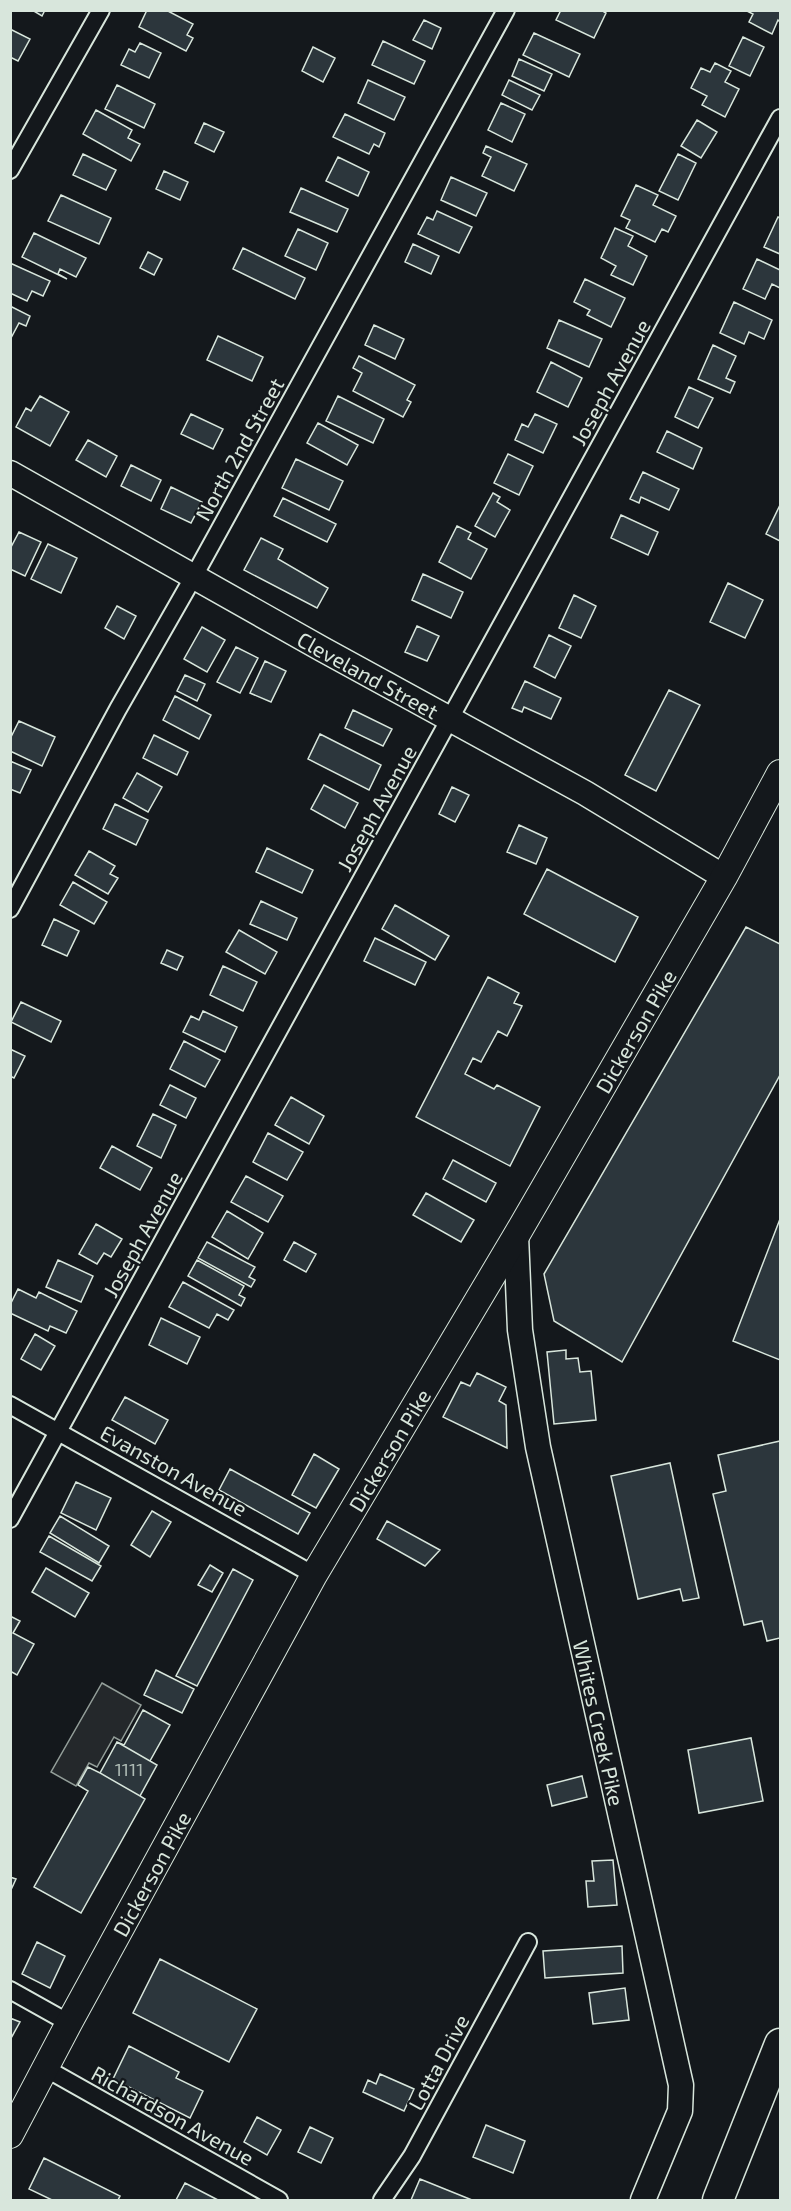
<svg xmlns="http://www.w3.org/2000/svg" width="791" height="2211" font-family="'Exo 2',sans-serif">
<style>
.parking{fill:#24282b;stroke:#939e99;stroke-width:1.5}
.building{fill:#2c363c;stroke:#d8e6dc;stroke-width:1.5}
.lines{fill:none;stroke-linecap:round;stroke-linejoin:round}
.street-casing{stroke:#d8e6dc;stroke-width:20}
.secondary-casing{stroke:#d8e6dc;stroke-width:27}
.primary-casing{stroke:#d8e6dc;stroke-width:28}
.highway-casing{stroke:#d8e6dc;stroke-width:33}
.street{stroke:#14181c;stroke-width:16}
.secondary{stroke:#14181c;stroke-width:24}
.primary{stroke:#14181c;stroke-width:26}
.highway{stroke:#14181c;stroke-width:30}
.labels{text-anchor:middle;dominant-baseline:central;stroke-width:4.5;stroke-linejoin:round;paint-order:stroke}
.number-label{font-size:18px;fill:#adbab4}
.street-label{font-size:21px;fill:#d8e6dc;stroke:#14181c}
</style>
<rect width="100%" height="100%" fill="#14181c"/>
<path class="parking" d="M102 1683 141 1705 121 1741 114 1737 97 1767 89 1763 76 1786 51 1772Z"/>
<path class="building" d="M32 10H45L42 16Z
M147 10H166L193 24 187 35 193 38 186 51 139 27Z
M561 10H601L606 13 594 38 556 20Z
M745 10H780V22L778 20 772 34 749 22 753 14Z
M424 20 441 28 432 49 413 40Z
M10 29 30 39 18 61 10 57Z
M534 33 580 54 569 77 523 55Z
M743 37 764 47 750 76 729 66Z
M383 41 425 61 414 84 372 65Z
M140 43 161 53 149 78 121 65 129 49 135 52Z
M313 47 335 58 323 82 302 71Z
M519 59 552 74 544 91 512 76Z
M715 63 731 71 725 82 739 89 725 117 702 105 707 96 691 88 701 68 710 72Z
M368 80 405 97 394 120 358 103Z
M509 80 540 95 532 110 502 95Z
M117 85 155 104 144 128 105 109Z
M501 103 525 114 512 142 488 130Z
M96 110 132 130 128 138 140 144 131 161 83 134Z
M345 114 385 133 379 147 374 144 369 154 333 137Z
M697 120 717 132 701 158 681 146Z
M204 123 224 132 214 152 195 143Z
M486 146 527 164 514 191 482 176 491 157 483 153Z
M83 154 116 170 106 190 73 175Z
M678 154 696 163 678 200 659 191Z
M338 157 369 172 358 196 326 181Z
M164 171 188 182 180 200 156 189Z
M451 177 487 193 476 216 441 200Z
M636 185 658 195 653 205 676 216 668 232 662 229 655 242 626 228 630 220 621 216Z
M301 188 348 209 337 232 290 212Z
M61 195 111 218 99 244 48 221Z
M437 211 472 227 459 253 418 234 427 217 433 220Z
M778 217 780 218V254L764 247Z
M615 228 633 236 628 246 647 256 633 285 611 275 616 266 601 258Z
M298 229 328 243 316 270 285 256Z
M34 233 86 258 76 277 60 269 58 274 67 279 22 257Z
M413 244 439 256 431 274 405 262Z
M243 248 305 278 295 299 233 269Z
M148 252 162 259 154 275 140 268Z
M757 259 780 270V288L772 284 765 299 743 289Z
M10 263 50 281 43 296 32 291 27 301 10 293Z
M585 279 625 298 611 327 587 315 590 310 574 302Z
M734 302 772 320 764 339 749 332 744 344 720 333Z
M10 306 30 316 26 326 19 323 11 338Z
M559 320 602 339 589 367 547 348Z
M374 325 404 339 395 359 365 345Z
M218 336 263 357 252 381 207 360Z
M713 345 736 356 726 378 735 382 730 393 698 379Z
M359 356 415 385 407 400 411 402 403 417 353 391 362 373 353 368Z
M551 362 582 378 568 407 537 392Z
M689 387 713 398 698 428 675 417Z
M40 396 69 412 50 446 16 427 26 408 31 411Z
M338 396 384 419 373 443 326 421Z
M191 414 223 429 213 449 181 434Z
M535 414 557 424 543 453 515 440 522 424 528 427Z
M318 423 358 445 347 465 307 443Z
M667 431 702 448 693 469 657 452Z
M88 440 117 456 106 477 76 460Z
M508 454 533 466 519 495 494 483Z
M296 459 343 481 329 510 282 488Z
M131 465 161 480 151 501 121 486Z
M643 472 679 489 669 510 641 497 639 503 630 499Z
M171 487 202 502 191 523 161 509Z
M493 493 500 497 497 502 510 510 495 537 475 526Z
M283 498 336 524 327 542 274 516Z
M780 505V541L766 534Z
M621 515 658 532 648 555 611 538Z
M457 526 471 533 468 539 487 549 471 579 439 562Z
M19 532 41 542 25 576 10 569V549Z
M261 538 283 549 278 559 328 588 317 608 244 570Z
M48 544 77 558 61 593 31 579Z
M423 574 463 592 451 618 412 600Z
M728 583 763 600 745 638 710 622Z
M574 595 596 606 581 638 559 628Z
M117 606 136 616 124 639 105 628Z
M417 626 439 636 427 661 405 652Z
M202 627 225 640 207 672 184 659Z
M549 635 571 646 555 678 534 667Z
M236 647 258 658 240 693 217 682Z
M265 661 286 671 271 702 250 693Z
M185 675 205 684 197 701 177 691Z
M525 681 561 698 551 719 524 707 522 712 512 708Z
M669 690 700 705 656 791 625 775Z
M175 696 211 715 199 739 163 720Z
M353 710 392 729 383 746 345 728Z
M19 721 55 737 42 766 10 751V739Z
M320 734 381 765 369 790 308 759Z
M154 735 188 752 177 775 143 758Z
M10 761 31 770 20 793 10 789Z
M137 773 162 787 148 812 123 798Z
M324 785 358 803 345 828 311 809Z
M452 787 469 795 455 822 439 814Z
M115 804 148 820 136 845 103 829Z
M519 825 547 838 536 864 507 852Z
M267 848 313 870 302 893 256 872Z
M89 851 115 866 110 874 118 878 108 894 75 875Z
M547 869 638 917 615 962 524 914Z
M73 882 107 902 94 924 60 905Z
M261 901 297 918 287 940 250 924Z
M395 905 449 936 435 960 382 929Z
M54 919 79 931 67 956 42 945Z
M746 927 780 944V1075L622 1362 554 1321 544 1274Z
M239 930 277 952 265 974 226 952Z
M375 938 426 962 415 985 364 961Z
M167 950 183 957 177 970 161 963Z
M223 966 257 982 243 1011 210 995Z
M488 977 519 993 514 1003 522 1006 507 1036 498 1031 481 1062 473 1058 465 1074 494 1089 497 1085 540 1107 510 1166 416 1117Z
M21 1002 61 1021 51 1042 11 1022Z
M203 1011 237 1027 225 1052 183 1032 191 1016 199 1020Z
M184 1041 220 1060 205 1087 170 1069Z
M10 1049 25 1056 14 1078 10 1076Z
M170 1085 196 1098 186 1118 160 1105Z
M291 1097 324 1116 309 1144 275 1125Z
M153 1114 176 1125 161 1158 137 1146Z
M268 1133 303 1152 287 1180 253 1162Z
M112 1146 152 1168 140 1190 100 1168Z
M453 1160 496 1183 486 1202 443 1179Z
M246 1176 283 1196 268 1222 231 1202Z
M426 1193 474 1220 461 1242 413 1215Z
M227 1211 263 1233 248 1259 212 1237Z
M780 1219V1360L733 1341Z
M96 1224 122 1239 111 1257 104 1253 97 1264 79 1254Z
M207 1242 255 1267 249 1277 255 1280 251 1287 198 1258Z
M294 1242 316 1254 306 1272 284 1260Z
M58 1260 93 1276 81 1302 46 1287Z
M197 1260 244 1286 239 1295 245 1298 241 1306 188 1276Z
M183 1282 234 1310 228 1320 217 1314 209 1328 169 1307Z
M18 1289 36 1298 39 1292 77 1311 66 1333 50 1326 48 1331 10 1313V1305Z
M161 1318 200 1337 187 1364 149 1345Z
M35 1334 55 1346 41 1370 21 1359Z
M566 1350V1359L578 1358 580 1372 591 1371 596 1420 554 1424 547 1352Z
M477 1373 506 1387 499 1401 506 1405 507 1448 443 1417 461 1382 470 1386Z
M125 1397 168 1420 155 1444 112 1420Z
M780 1441V1638L767 1641 762 1621 744 1625 713 1494 726 1491 718 1455Z
M314 1454 339 1469 316 1508 292 1495Z
M670 1463 699 1598 683 1601 680 1589 638 1599 611 1476Z
M230 1469 310 1513 298 1534 219 1490Z
M76 1482 111 1498 96 1530 61 1513Z
M152 1511 171 1522 150 1557 131 1545Z
M60 1516 109 1546 99 1563 50 1533Z
M387 1521 440 1550 425 1566 377 1539Z
M49 1536 101 1566 92 1581 40 1552Z
M210 1565 223 1573 212 1592 198 1585Z
M46 1568 89 1593 75 1617 32 1592Z
M233 1569 253 1580 197 1686 176 1676Z
M10 1616 20 1621 13 1633 34 1644 17 1675 10 1671Z
M156 1670 194 1689 182 1713 144 1695Z
M143 1710 170 1725 150 1761 157 1765 140 1796 145 1799 81 1913 34 1887 88 1791 78 1785 88 1767 100 1773 117 1742 124 1745Z
M751 1738 763 1801 699 1813 688 1750Z
M117 1742 157 1765 140 1796 100 1773Z
M582 1776 587 1797 552 1806 547 1785Z
M613 1860 617 1905 588 1907 586 1881H594L592 1861Z
M10 1877 16 1879 10 1892Z
M37 1942 65 1956 50 1988 22 1974Z
M622 1946 623 1973 545 1978 543 1951Z
M160 1959 257 2009 229 2062 133 2013Z
M625 1988 629 2020 593 2024 589 1993Z
M10 2018 20 2022 10 2040Z
M129 2046 179 2072 176 2078 203 2091 190 2118 113 2079Z
M380 2074 414 2089 404 2111 363 2092 368 2080 376 2084Z
M257 2117 281 2130 267 2155 244 2142Z
M486 2125 525 2141 513 2173 473 2157Z
M310 2127 333 2138 321 2163 298 2152Z
M44 2158 120 2196 118 2200H52L29 2189Z
M420 2179 472 2200H411Z
M185 2183 218 2200H176Z"/>
<g class="lines">
<defs>
<path id="street" d="M10 170 101 10
M10 909 118 709 194 576 506 10
M10 1405 314 1575
M10 1519 780 118
M10 1990 69 2023
M45 2068 279 2200
M382 2200 412 2156 528 1942"/>
<g id="secondary">
<path id="s1" d="M10 473 322 649 585 793 724 877"/>
<path id="s2" d="M516 1236 520 1330 538 1447 681 2085 680 2111 643 2200"/>
</g>
<g id="primary">
<path id="s3" d="M10 2135 69 2023 314 1575 516 1236 724 877 780 773"/>
</g>
<path id="highway" d="M718 2200 780 2044"/>
</defs>
<use href="#street" class="street-casing"/>
<use href="#secondary" class="secondary-casing"/>
<use href="#primary" class="primary-casing"/>
<use href="#highway" class="highway-casing"/>
<use href="#street" class="street"/>
<use href="#secondary" class="secondary"/>
<use href="#primary" class="primary"/>
<use href="#highway" class="highway"/>
</g>
<g class="labels">
<g class="number-label">
<text x="129" y="1769">1111</text>
</g>
<g class="street-label">
<text transform="translate(610 382) rotate(-61)">Joseph Avenue</text>
<text transform="translate(239 449) rotate(-61)">North 2nd Street</text>
<text stroke="none"><textPath href="#s1" startOffset="411">Cleveland Street</textPath></text>
<text transform="translate(376 808) rotate(-61)">Joseph Avenue</text>
<text stroke="none"><textPath href="#s3" startOffset="1269">Dickerson Pike</textPath></text>
<text transform="translate(142 1234) rotate(-61)">Joseph Avenue</text>
<text stroke="none"><textPath href="#s3" startOffset="783">Dickerson Pike</textPath></text>
<text transform="translate(174 1470) rotate(29)">Evanston Avenue</text>
<text stroke="none"><textPath href="#s2" startOffset="495">Whites Creek Pike</textPath></text>
<text stroke="none"><textPath href="#s3" startOffset="297">Dickerson Pike</textPath></text>
<text transform="translate(438 2062) rotate(-62)">Lotta Drive</text>
<text transform="translate(173 2115) rotate(29)">Richardson Avenue</text>
</g>
</g>
<rect width="791" height="2211" fill="none" stroke="#d8e6dc" stroke-width="24"/>
</svg>
